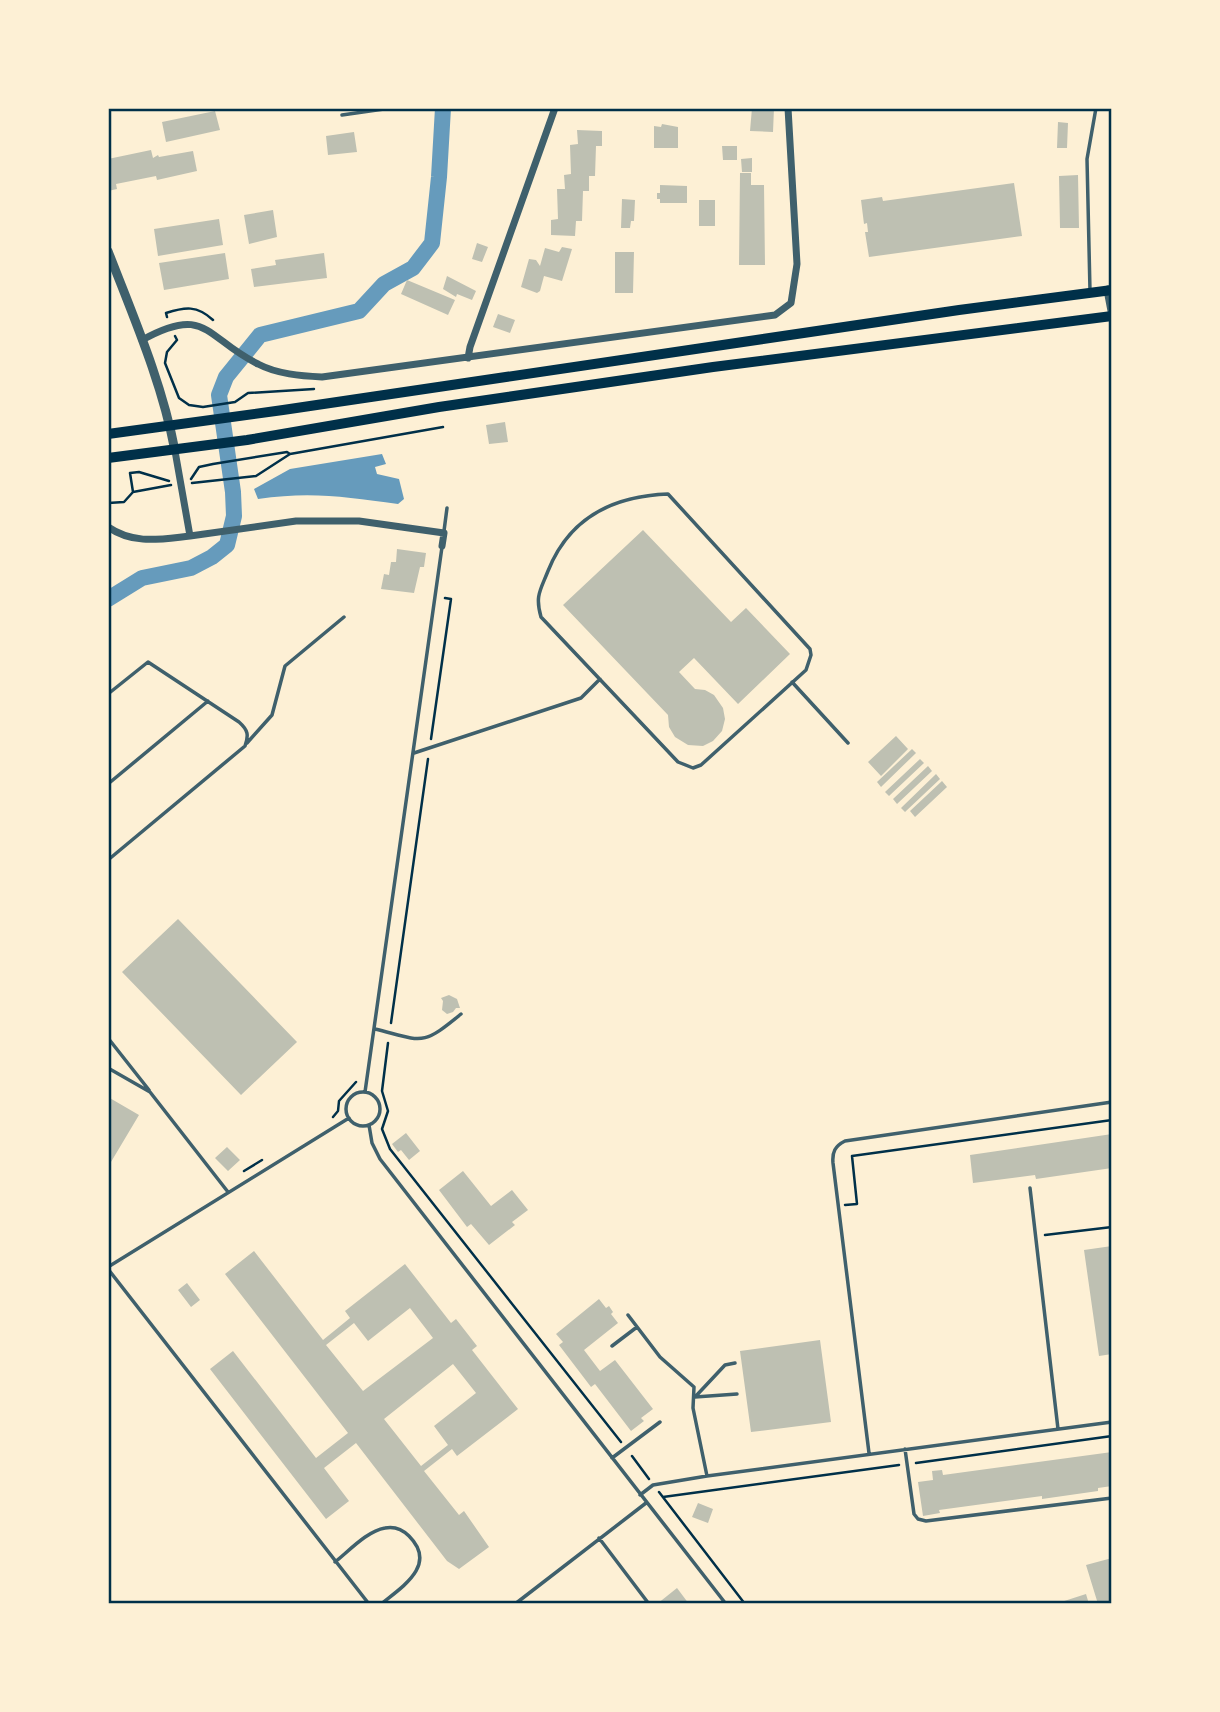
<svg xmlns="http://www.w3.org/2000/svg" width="1220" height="1712" font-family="Rubik,sans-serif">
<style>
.water{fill:#669bbc}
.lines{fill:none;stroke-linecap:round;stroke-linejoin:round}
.canal{stroke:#669bbc;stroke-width:16}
.building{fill:#bec0b2;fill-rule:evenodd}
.path{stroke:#003049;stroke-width:2.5}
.service{stroke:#3f606c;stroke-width:3.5}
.minor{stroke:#3f606c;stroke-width:7}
.tertiary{stroke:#3f606c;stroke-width:9}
.primary{stroke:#003049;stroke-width:10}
.neatline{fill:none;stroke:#003049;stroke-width:2.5}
</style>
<rect width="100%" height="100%" fill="#fdf0d5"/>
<path class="water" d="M382 454 386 464 375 467 377 474 399 479 404 499 398 504C346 497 311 491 258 499L254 489 290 469Z"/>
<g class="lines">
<path class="canal" d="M108 599 142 578 191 568 212 557 227 545 234 516 233 492 219 395 226 377 260 335 359 311 384 284 413 268 432 243 439 177 443 108"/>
</g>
<path class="building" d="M752 108H774L773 132 750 131Z
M215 111 220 130 166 142 162 122Z
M1058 122 1068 123 1067 148H1057Z
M662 124 678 127V148H654V126L661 127Z
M577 130 602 131V146H596L595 176H589V191H583L582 221H576L575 236 551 235V220L558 219 557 189H565L564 175 571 174 570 145 578 144Z
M354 132 357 152 328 155 326 136Z
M722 146H737V160H723Z
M151 150 153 158 158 155 159 157 193 151 197 171 157 180 156 176 116 184 117 189 108 191V159Z
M752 158V172H742L741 159Z
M740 173H751V185H764L765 265H739Z
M1078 175 1079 228H1060L1059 176Z
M1014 183 1022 236 869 257 865 232H868L867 223 864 224 861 200 882 197 883 201Z
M660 185 687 186V203H660V199H657V193H660Z
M622 199 635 200 634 221H631L630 228H621Z
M699 200H715V226H699Z
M273 210 277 237 249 244 244 215Z
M219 219 223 245 158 256 154 229Z
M477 243 488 247 482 262 472 259Z
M562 247 572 249 562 281 544 276 540 291 537 293 521 287 529 259 536 260 540 266 545 248 559 252Z
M615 252H634L633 293H615Z
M225 253 229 279 164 290 159 263Z
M324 253 327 278 254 287 251 269 276 265 275 260Z
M447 276 476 291 472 300 457 294 456 297 443 289Z
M407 280 455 300 448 315 401 294Z
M498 314 515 320 510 333 493 327Z
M505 422 508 442 489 444 486 425Z
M643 530 731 622 746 608 790 654 738 704 694 658 679 672 695 689 705 690 714 695 723 708 725 719 722 731 713 741 703 746 688 745 675 737 669 727 668 715 563 605Z
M397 549 426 553 424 567H420L414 593 381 589 384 574 389 575 391 562H396Z
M896 736 908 749 881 776 868 762Z
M912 749 916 753 881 787 877 782Z
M920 759 924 763 889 796 885 792Z
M928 766 932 771 897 804 893 799Z
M936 774 940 779 905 812 901 808Z
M942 781 947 787 915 817 910 811Z
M178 919 297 1042 241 1095 122 972Z
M449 995 457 999 460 1008H456L453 1012 447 1014 442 1010 443 1001 441 998Z
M108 1097 139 1115 108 1167Z
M406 1133 420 1151 409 1160 401 1150 398 1152 392 1144Z
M1112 1134V1168L1036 1179 1035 1175 973 1183 970 1155Z
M227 1147 240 1160 228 1171 215 1158Z
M463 1171 491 1206 512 1190 528 1210 512 1222 515 1225 489 1245 471 1224 467 1227 439 1190Z
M1112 1246V1354L1099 1356 1084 1250Z
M254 1251 323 1340 350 1318 345 1311 405 1264 451 1323 456 1319 477 1346 472 1350 518 1409 457 1456 452 1449 424 1471 459 1515 464 1511 489 1547 459 1569 447 1561 356 1443 324 1468 349 1501 326 1519 210 1369 233 1351 316 1458 348 1433 225 1274ZM410 1308 433 1338 363 1391 326 1345 354 1323 368 1341ZM453 1364 476 1393 434 1426 448 1445 421 1466 384 1419Z
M187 1283 200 1300 191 1307 178 1290Z
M599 1299 606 1308 609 1306 613 1312 611 1314 618 1323 584 1350 600 1371 615 1360 653 1409 641 1418 644 1421 631 1431 595 1384 591 1387 559 1345 563 1342 556 1334Z
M820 1340 831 1422 751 1432 740 1351Z
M1112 1452V1486L1098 1488V1491L1042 1499V1496L939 1510 940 1513 923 1516 918 1482 933 1480 932 1471 942 1470 943 1475Z
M698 1503 713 1509 708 1523 692 1517Z
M1112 1558V1604H1098L1086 1565Z
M677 1588 689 1604H657Z
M1086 1594 1089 1604H1058V1603Z"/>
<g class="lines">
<path class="path" d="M167 317 166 313C185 307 197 305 213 320
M175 336 177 340 167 352 165 363 179 398 189 405 203 407 235 402 248 393 314 389
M191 479 199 467 213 464 287 452 290 454 443 427
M192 483 256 476 290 454
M133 492 130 473 139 472 169 481
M108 503 124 502 133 492 171 485
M431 739 451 599 445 598
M391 1023 428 759
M388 1043 382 1091 388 1111 382 1129 390 1149 621 1442
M333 1117 338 1111 339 1101 356 1082
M244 1171 262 1160
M845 1205 857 1204 852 1156 1112 1120
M1045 1235 1112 1227
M632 1456 649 1479
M916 1463 1112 1436
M659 1492 745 1604
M663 1497 899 1465"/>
<path class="service" d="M342 115 391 108
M1090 291 1087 159 1096 108
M668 494 810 649 811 655 806 670 701 765 693 768 678 762 541 617C535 596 540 591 548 571 569 518 613 496 668 494Z
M444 531 447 508
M792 682 848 743
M108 694 148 662 239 722C248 730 249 735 245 746L108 860
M247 743 272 715 285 666 344 617
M414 753 581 698 600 679
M108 784 208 701
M375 1029C423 1041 421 1047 461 1014
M108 1038 149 1090
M108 1068 150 1092 228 1192
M365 1092 442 547
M346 1109a17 17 0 1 1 34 0a17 17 0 1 1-34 0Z
M369 1125 372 1143 380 1159 726 1604
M1030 1188 1058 1429
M108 1267 349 1118
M108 1269 369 1604
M628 1315 660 1357 694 1387 693 1408 707 1476
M612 1346 637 1327
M735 1363 725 1365 695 1397 737 1394
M905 1449 914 1514 918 1519 926 1521 1112 1498
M869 1453 833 1163C832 1152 835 1146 845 1141L1112 1102
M612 1458 660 1422
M640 1495 653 1485 707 1476 1112 1422
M599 1538 649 1604
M335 1562C349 1551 367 1531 385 1528 395 1526 402 1529 409 1536 438 1565 402 1587 381 1604
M515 1604 646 1503"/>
<path class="minor" d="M142 340C207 304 205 338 258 364 277 374 301 376 322 377L775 315 791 303 797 264 788 108
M468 358 470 347 555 108
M175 451 190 536 296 521H359L444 533 442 546
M108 527C134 545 161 539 190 536"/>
<path class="tertiary" d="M108 251C133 316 162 382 175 451
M1108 290 1112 311"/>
<path class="primary" d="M108 434 283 410 959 310 1112 290
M108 458 247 440 439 407 713 367 1112 316"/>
</g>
<rect width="1220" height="1712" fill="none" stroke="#fdf0d5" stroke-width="220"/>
<rect x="110" y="110" width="1000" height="1492" class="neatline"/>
</svg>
